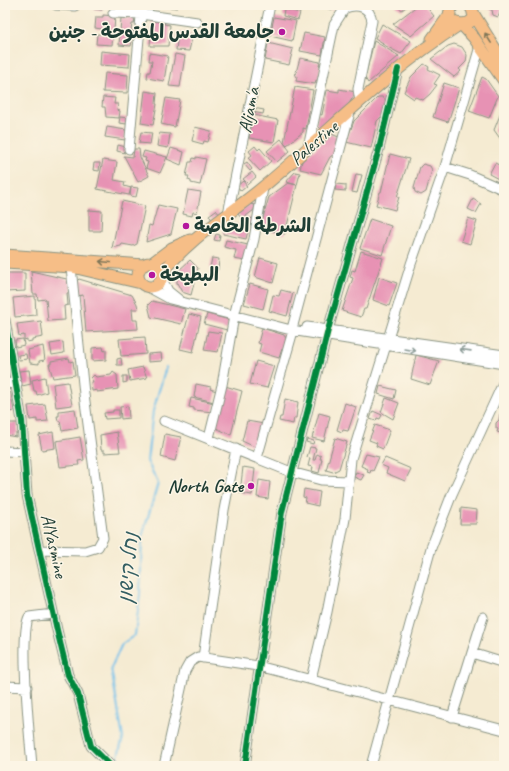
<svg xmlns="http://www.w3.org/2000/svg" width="509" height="771" font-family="Caveat,'Playpen Sans Arabic','Playpen Sans Hebrew',sans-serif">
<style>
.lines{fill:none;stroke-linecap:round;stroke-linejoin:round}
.stream{stroke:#70c0eb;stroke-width:2}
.building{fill:#e792b4}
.minor-casing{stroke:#8a9483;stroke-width:11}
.major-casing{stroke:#8a9483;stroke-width:13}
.minor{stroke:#fff;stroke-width:9}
.major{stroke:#f6be87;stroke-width:11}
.cycleway-casing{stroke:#fcf5e5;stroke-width:8}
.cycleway{stroke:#00873e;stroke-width:6}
.oneway{stroke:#807759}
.oneway2{stroke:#8f9e9a}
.poi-dot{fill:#b5179e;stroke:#fcf5e5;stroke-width:1.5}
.labels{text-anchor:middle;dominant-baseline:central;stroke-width:3;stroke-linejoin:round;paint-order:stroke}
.poi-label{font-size:19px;font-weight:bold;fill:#1f3d34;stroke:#fcf5e5;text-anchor:end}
.street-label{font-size:19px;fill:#1f3d34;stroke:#fcf5e5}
.water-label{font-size:20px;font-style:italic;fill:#335e62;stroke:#fcf5e5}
</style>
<rect width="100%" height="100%" fill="#fcf5e5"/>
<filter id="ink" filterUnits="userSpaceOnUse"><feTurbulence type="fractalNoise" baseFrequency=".025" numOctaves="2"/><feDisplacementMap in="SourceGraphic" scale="8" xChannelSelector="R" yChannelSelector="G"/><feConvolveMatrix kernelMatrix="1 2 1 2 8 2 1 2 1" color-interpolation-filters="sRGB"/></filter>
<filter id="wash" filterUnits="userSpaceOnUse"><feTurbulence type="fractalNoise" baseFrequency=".012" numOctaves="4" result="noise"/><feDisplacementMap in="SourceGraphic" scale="16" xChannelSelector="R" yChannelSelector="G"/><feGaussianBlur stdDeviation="0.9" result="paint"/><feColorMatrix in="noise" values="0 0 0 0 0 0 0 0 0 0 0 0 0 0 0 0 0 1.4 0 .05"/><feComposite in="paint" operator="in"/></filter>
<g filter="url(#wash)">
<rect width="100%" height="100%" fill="#f5ebd2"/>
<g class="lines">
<path class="stream" d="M117 766V759L123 738 111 668 122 644 135 635 140 594 142 537 158 483 147 461 153 411 166 367"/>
</g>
<g id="blocks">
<path class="building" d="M90 5H103L102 10 94 9 95 6Z
M161 5H177V8L161 6Z
M313 5H334L333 10Z
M395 5H409L402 10Z
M418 5H425L434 16 411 36 393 24Z
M486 5H504L498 17 493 15 492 10 489 9 490 7Z
M284 9 300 13 298 20 283 16Z
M103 15 115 16 114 31 95 28 96 17H103Z
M128 17 135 18 134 24H132L131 31H134L131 46 119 45 121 18 128 19Z
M274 17 296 21 292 41 270 36Z
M152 21 165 22 164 24 170 25 168 46H150Z
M382 24 411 41 401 54 382 44 383 43 375 38Z
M178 32 190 34V38H192L189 51 176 50Z
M304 33 325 37 322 55 300 51Z
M97 34 113 35 112 45 96 44Z
M374 41 399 56 368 83 365 78Z
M268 43 293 49 289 65 265 60Z
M454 44 462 47 467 55 466 62 459 69 461 71 454 77 431 59 448 46Z
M101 51 130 54 129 67 100 65Z
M150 53 168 56 164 81 147 78 148 72H150L152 61H149Z
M175 54 185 56 180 87 169 86Z
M300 58 320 62 319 66H321L318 81 316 80 315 84 296 81 297 76H295Z
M424 64 429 67 428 69 440 75 434 84 437 85 430 94 423 100 415 97 414 99 404 92 411 77Z
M105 73 128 75 127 93 103 92Z
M482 77 486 79 498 96 489 118 469 111Z
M444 83 459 88 448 122 433 117Z
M295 87 313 90 306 129 303 128V132L287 145 284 142Z
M339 89 356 92 347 107 321 129 316 124 318 114 322 115 327 90 339 92Z
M145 91 157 93 156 104H157L153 125 141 123Z
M103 97 115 98 114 104H118L117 110 120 111 119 118 106 117 105 107H102Z
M378 97H382L386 100 384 114 377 121 371 148 346 142 354 121Z
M166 98 180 100 175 127 161 124Z
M504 105V144L494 130Z
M253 108 264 110 263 114 252 112Z
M253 115 278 120 274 142 249 138Z
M120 117 128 118 127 124 119 123Z
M107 127 126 130 125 140 105 137Z
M195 127 211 131 208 142 204 141 203 144 192 141Z
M141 132 152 133 150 144 139 143Z
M159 133 170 134 168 148 157 146Z
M331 134 339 137 340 150 330 157 321 174 300 169 302 161Z
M281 139 290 151 277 162 267 151Z
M118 145 126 147 125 153 117 151Z
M255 146 258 150 260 148 271 161 260 171 248 158 252 155 249 151Z
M171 148 184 152 181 165 167 159Z
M134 149H139L140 157 149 176 138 182 124 156 133 157Z
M144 151 167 157 160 173 146 168 148 162 145 161 146 158 142 157Z
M390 154 409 159 397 197H399L395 210 376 205 380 192H381Z
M196 157 206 159 200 185 191 183V181L188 180 189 176H186L189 162H192L193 158 196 159Z
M103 160 117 162 114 180 125 182 124 186 131 188 129 195 97 189Z
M247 162 252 169 250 171 244 164Z
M94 163H100L99 171 93 170Z
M495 163 501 166 504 165V182L489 174Z
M423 164 430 166 432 170 426 192 421 195 415 192 414 188 420 167Z
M252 172 256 177 248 184 243 179Z
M295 172 300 173 297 185 286 182Z
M356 174 362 175 357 193 352 192Z
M243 181 247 186 241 191 237 186Z
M288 183 297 185 285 234 260 228 269 197Z
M336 184 346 185V191L335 190Z
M131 187 138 188 136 197 130 196Z
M188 190 201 192 197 213 193 212 192 216 183 214Z
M473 199 481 204 476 213 468 209Z
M122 201 145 206 137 244 133 246 122 244 121 246 112 248Z
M249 204 255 205 254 210 242 219 237 213Z
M158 205 177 209 171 234 146 242 149 225 152 226Z
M89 210 102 211 101 231H89Z
M216 210 220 215 212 220 209 215Z
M246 217 253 219 251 225 245 224Z
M468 218 477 221 470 244 461 241Z
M370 219 391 226 382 255 360 248Z
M230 223 249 227 246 239 223 234 224 229Z
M216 234 220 235 219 241 214 240Z
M226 240 248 245 245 261 234 259 236 250 224 247Z
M361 251 383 258 366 309H364L361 317 342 311 353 278 350 277 352 270 355 271Z
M212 258 219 259 218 270 210 268Z
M260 258 278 263 273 283 255 277Z
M190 260 198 268 191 295 182 292 177 283V272Z
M31 271 71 280 72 292 67 293 68 305 64 306 65 320 48 321 46 299 38 300 37 294H33Z
M5 273H25V291L5 292Z
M379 277 397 283 389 306 373 300Z
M79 279 132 295 137 304 138 309H132L133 320H137L138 329 86 332 83 295 77 296 76 282Z
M250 284 268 289 263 309 244 304Z
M281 290 293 293 287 316 269 311 273 295 279 296Z
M35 296 36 315 15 317 13 298Z
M152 301 185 309 181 324 151 317 148 305Z
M189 314 201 317 193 352 180 349Z
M207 314 226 319 229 322 227 330 204 324Z
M41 321 43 337 32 339V341L27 342V339L24 340V335L19 336 17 324Z
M262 328 284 335 287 340 284 350 282 349 279 358 259 352 261 344 258 343Z
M208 331 222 333 218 352 204 350Z
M145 337 146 354 121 356 119 339Z
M23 339 24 345 16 347 15 340Z
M63 342 64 353 52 355 50 344Z
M43 346 45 360 39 361V364L30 363 28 350Z
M103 347 104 351 106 350V360L92 361V348Z
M161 353 162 361 148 362V354Z
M5 354H7L9 370 5 371Z
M26 354 27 359 19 360 18 355Z
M416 355 439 361 430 385 411 379Z
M69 358 70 362 73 361 75 375 53 378 49 364H51V361Z
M121 358 122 365H117V359Z
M256 361 274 366 267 388 250 384Z
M143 367 147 378 130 381 128 370Z
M29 370 31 384 22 386 19 371Z
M113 372 117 375 118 389 97 392V390L92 391 91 382H93L91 378 94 375 96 377 111 375Z
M123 376H127V382L123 383Z
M45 377 47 392 37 395 36 391H34L32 380Z
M68 382 72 405 56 407 53 384Z
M196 384 211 387 210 389 217 391 214 402 194 397Z
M225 386 242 391 231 435 214 427Z
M380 386 396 390 394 399 378 394Z
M10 389 14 411 5 413V390Z
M191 398 215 403 213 412 194 410V408L189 407Z
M386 398 399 403 393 419 381 412Z
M285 399 298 402 296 418H294L293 424 279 421 280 417H282Z
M345 403 356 407 348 431 343 430 342 432 337 430Z
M45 404 48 421 37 422V419L30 420 28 406Z
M128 406 129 418 121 419 120 407Z
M75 409 78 428 62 431 60 421H58L57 416H59V411Z
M113 410H119V418L105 419 104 413 113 412Z
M373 411 382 415 380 419 377 418 376 421 370 419Z
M319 413 330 416 324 441 312 438Z
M500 414 504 416V434L497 432 498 429 496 428V423L499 420Z
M247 421 264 424 257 448 242 441Z
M5 423H18V433H16V437L5 435Z
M375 425 390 430 383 449 376 446 377 443 369 440Z
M53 432 55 448 42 450 39 435Z
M117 432 120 452 104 453V450H101L100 435Z
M165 434 181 437 175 461 161 457Z
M80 437 84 460 78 461 79 465 60 467 56 441Z
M335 438 347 442 339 469 333 472 326 470Z
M307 439 314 441 313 444 306 442Z
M310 447 316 448 313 460H315L317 454 321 456 320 459H322L319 473 312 471 313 467 308 466 310 458 307 457Z
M366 454 379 457 373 471 371 470 370 473 367 472 368 469 361 466Z
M385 458 411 469 405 481 386 473 388 468 381 465Z
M243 467 255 469 252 495 240 493Z
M356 472 364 475 361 480 354 477Z
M259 480 270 482 268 499 257 497Z
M304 489 320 492 318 506 305 503 306 498 303 497Z
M461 508 477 510 476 524H460Z"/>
</g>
</g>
<g filter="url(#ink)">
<use href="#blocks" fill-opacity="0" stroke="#8a9483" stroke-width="1"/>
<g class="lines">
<defs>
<path id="minor" d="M56 5 75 6
M113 13 141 14 197 22
M308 148 334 25 345 8C358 3 370 7 372 21L358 89 360 102
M129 149 142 5
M445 167 470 175 504 190
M228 214 270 5
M162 279 168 291 178 299
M148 287 170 299 291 330 504 364
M5 320 22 421 27 495 57 630 68 675 78 694 91 746 111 766
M293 325 350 112
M307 327 504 355
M5 383 17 384
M164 421 291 472 321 480 349 481
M209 438 222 385 234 316 254 239 263 188
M5 451 24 452
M257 458 293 331
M40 550 85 551 98 547 103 538 84 394 71 267
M472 653 504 663
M203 658 224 510 236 449
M311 679 327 612 345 519 351 459 411 264 445 167 480 46
M5 686 27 687
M452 717 483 617
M32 766C30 740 19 635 29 617L53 614
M164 766 185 671 190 662 198 657 258 666 504 730
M245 766 282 512 328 330 379 149 398 69
M371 766 431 548 452 494 504 381"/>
<path id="major" d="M454 5C433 29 490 31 469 5
M473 13 504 63
M462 25 474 38 504 81
M432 39 450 14
M5 255 144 265
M5 263 72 267 141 283
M152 263 172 248 190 240
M138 275a12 12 0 1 1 24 0a12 12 0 1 1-24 0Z
M162 274C188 238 230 215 263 187 328 133 387 71 459 25"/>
</defs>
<use href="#minor" class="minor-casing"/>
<use href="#major" class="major-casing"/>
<use href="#minor" class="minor"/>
<use href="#major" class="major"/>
<defs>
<path id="cycleway" d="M5 320 22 421 27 495 57 630 68 675 78 694 91 746 111 766
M245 766 282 512 328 330 379 149 398 69"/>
</defs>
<use href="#cycleway" class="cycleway-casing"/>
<use href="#cycleway" class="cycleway"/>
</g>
<defs><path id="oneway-shaft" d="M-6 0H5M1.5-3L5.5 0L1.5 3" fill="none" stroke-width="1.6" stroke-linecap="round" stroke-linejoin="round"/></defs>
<g class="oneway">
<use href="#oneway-shaft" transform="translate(488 38) rotate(-122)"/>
<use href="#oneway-shaft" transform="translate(105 262) rotate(-175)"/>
</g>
<g class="oneway2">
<use href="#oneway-shaft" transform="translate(410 350) rotate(9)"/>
<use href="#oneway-shaft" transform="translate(465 350) rotate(-172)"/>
</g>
</g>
<g class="poi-dot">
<circle cx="282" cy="32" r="4"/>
<circle cx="186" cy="226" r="4"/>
<circle cx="152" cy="275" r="4"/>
<circle cx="251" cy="486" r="4"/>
</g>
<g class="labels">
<g class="poi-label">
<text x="274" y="32">جامعة القدس المفتوحة - جنين</text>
<text x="194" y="226" text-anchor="start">الشرطة الخاصة</text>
<text x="160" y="275" text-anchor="start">البطيخة</text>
<text x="243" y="486">North Gate</text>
</g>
<g class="street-label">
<text transform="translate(249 110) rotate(-79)">Aljam'a</text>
<text transform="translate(314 143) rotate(-41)">Palestine</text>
<text transform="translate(54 546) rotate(77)">AlYasmine</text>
</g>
<g class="water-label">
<text transform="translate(128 568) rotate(-85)">נחל קישון</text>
</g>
</g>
<rect width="509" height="771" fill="none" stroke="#fcf5e5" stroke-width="20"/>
</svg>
